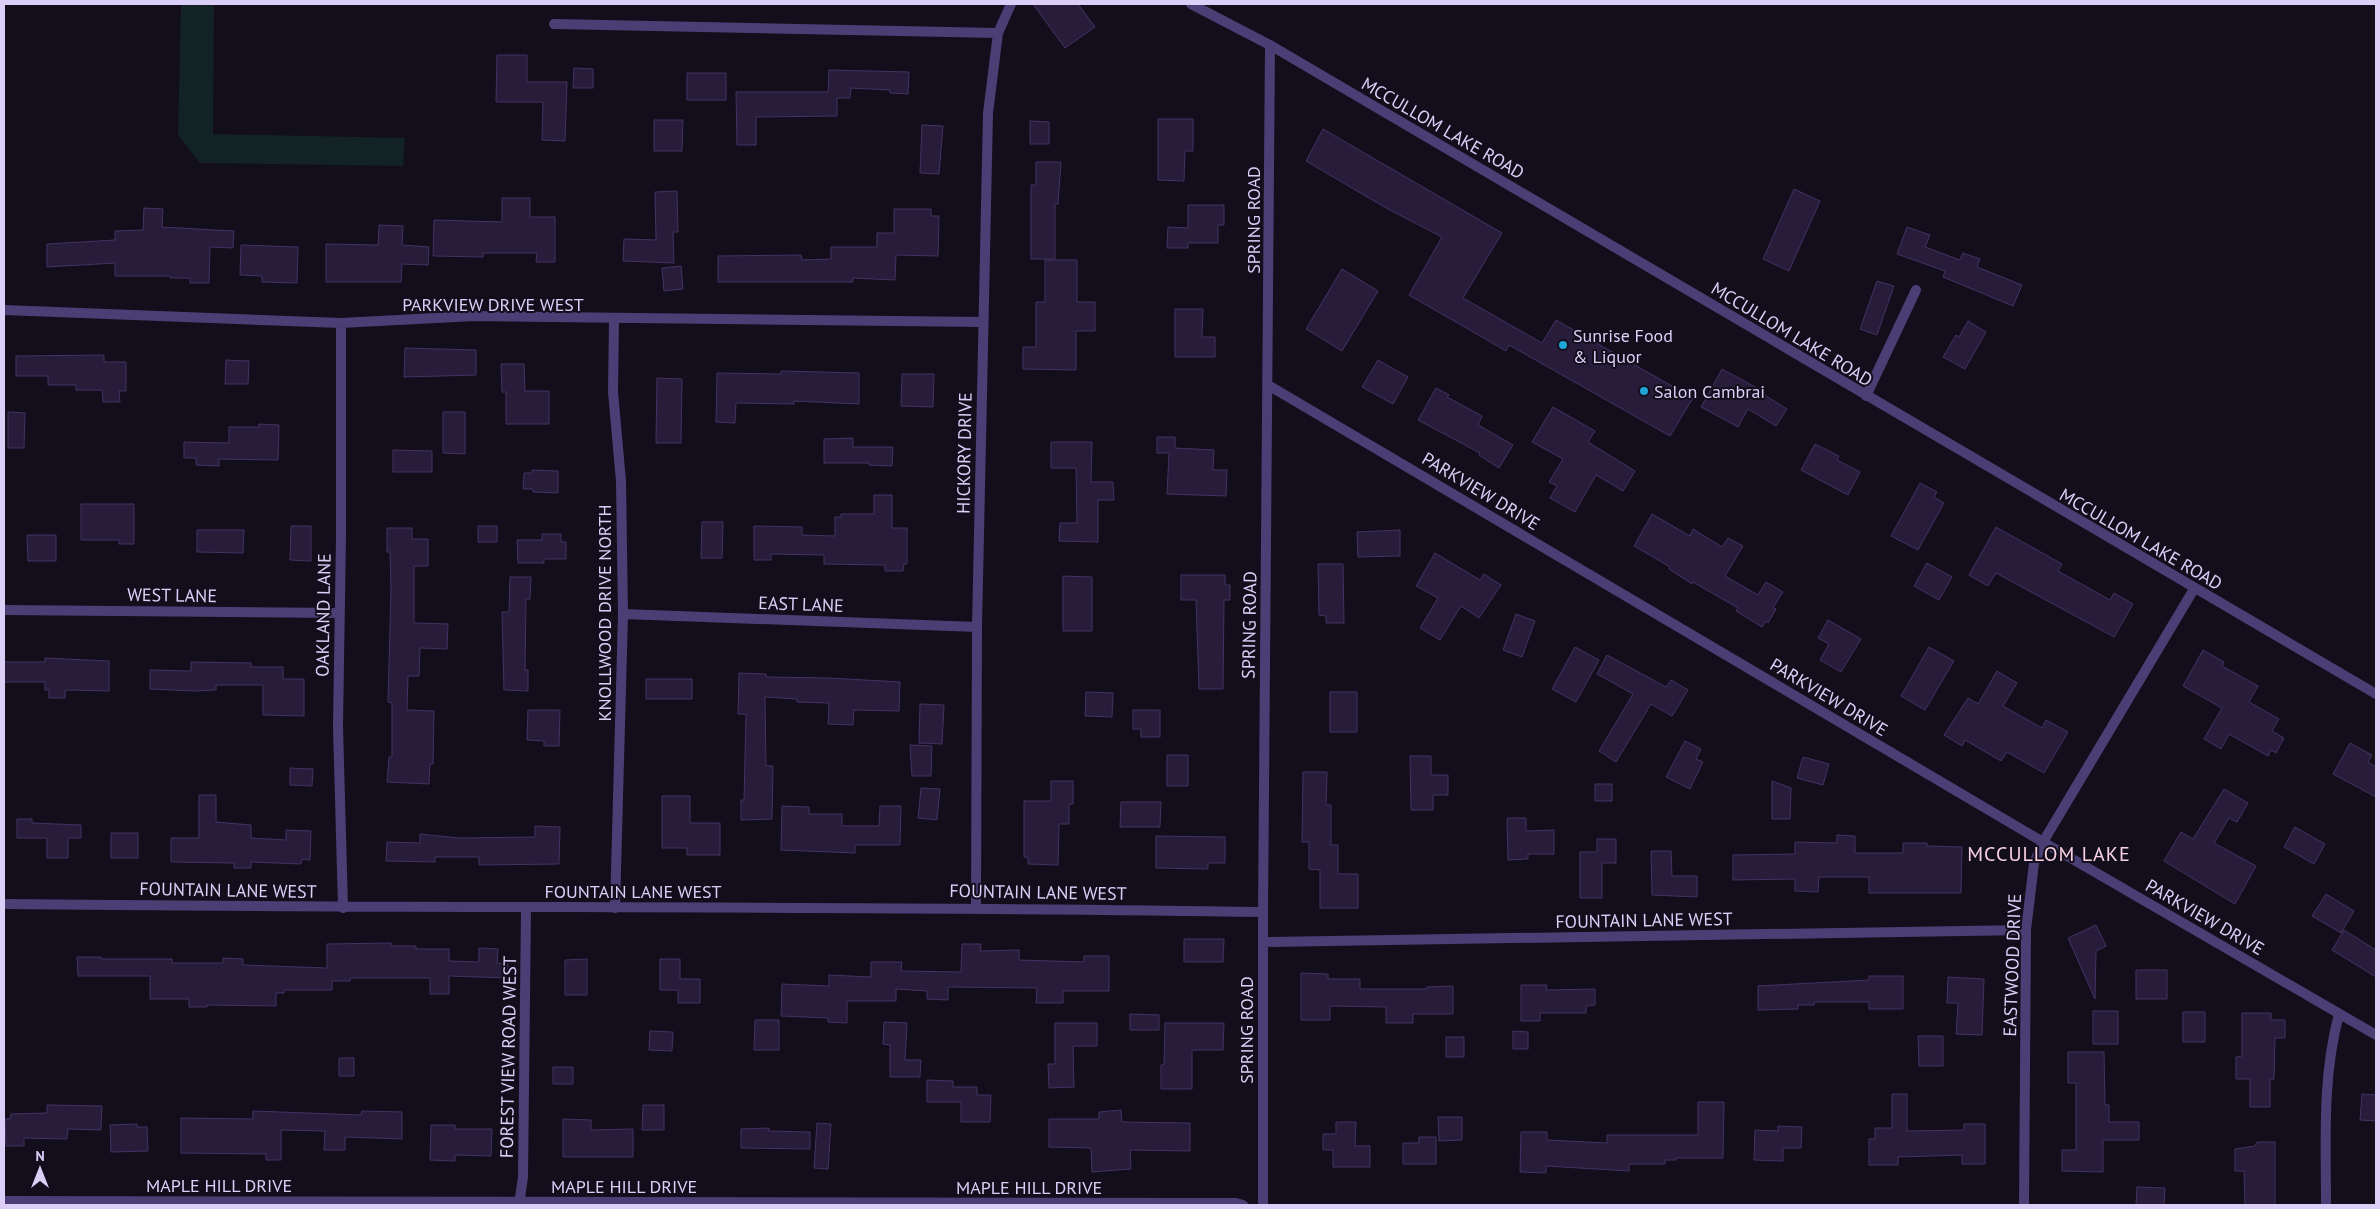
<svg xmlns="http://www.w3.org/2000/svg" width="2380" height="1209" font-family="'PT Sans',sans-serif">
<style>
.green{fill:#122225}
.building{fill:#271d3a;stroke:#433263}
.lines{fill:none;stroke-linecap:round;stroke-linejoin:round}
.service{stroke:#4a3f74;stroke-width:10}
.minor{stroke:#4a3f74;stroke-width:10}
.tertiary{stroke:#4a3f74;stroke-width:10}
.poi-dot{fill:#1ea5d6;stroke:#130e1c;stroke-width:2}
.labels{text-anchor:middle;dominant-baseline:central;stroke-width:4;stroke-linejoin:round;paint-order:stroke}
.street-label{font-size:18px;fill:#dbcff8;stroke:#130e1c}
.poi-label{font-size:18px;fill:#dbcff8;stroke:#130e1c;text-anchor:start}
.quarter-label{font-size:20px;letter-spacing:1px;fill:#f9d1e4;stroke:#130e1c}
</style>
<rect width="100%" height="100%" fill="#130e1c"/>
<path class="green" d="M181 4H214L213 134 405 138 403 166 200 163 178 135Z"/>
<path class="building" d="M1033 4H1078L1095 27 1065 48Z
M497 55H527V82H567L565 141 542 140 543 102H496Z
M574 68 593 69V88H573Z
M829 70 909 72 908 94 890 93V90L851 88 850 98H837V116L756 117V145H737L736 92H828Z
M687 73H726V100H687Z
M1158 119H1193V151H1185L1184 181 1158 180Z
M654 120H683L682 151H654Z
M1030 121 1049 122V144H1030Z
M922 125 943 126 939 174 920 173Z
M1323 129 1502 233 1463 298 1542 343 1556 320 1693 398 1670 436 1509 345 1506 351 1409 295 1442 237 1386 208 1306 161Z
M1036 162H1061L1058 204H1055V259H1031V185H1036Z
M1794 189 1820 201 1789 271 1763 259Z
M677 191 678 232H673L674 263 623 261 624 239 656 240 655 192Z
M502 198H530V217H555V262H536L537 253H483V257L433 256 434 220 502 222Z
M1188 205H1224V225H1218V243H1188V248H1167L1168 227 1188 228Z
M144 208 163 209 162 227 234 231 233 248 210 247 209 283H190V278H170V276H115V263L47 267V244L115 240V231L143 230Z
M894 209H931V216H939L938 256 896 255 895 280 853 278V282H718V256L801 255 802 260 831 259V247H877V233H894Z
M379 225 403 226 402 245 429 247 428 265 402 264 401 282H326V244L378 245Z
M1907 227 1930 235 1925 247 1960 260 1963 253 1980 259 1977 267 2022 285 2013 306 1943 277 1945 271 1897 254Z
M241 245 298 247 297 283 262 282V276L240 275Z
M1045 260H1077V302H1095V331H1076V370L1023 369V347H1036V302H1045Z
M681 266 683 289 664 291 662 268Z
M1342 269 1378 291 1342 351 1306 329Z
M1877 281 1894 286 1877 335 1860 329Z
M1175 309H1203L1202 337H1215V357H1175Z
M1968 321 1986 332 1965 369 1943 357 1956 335 1959 337Z
M405 348 476 350V375L404 377Z
M104 355V362H126V391H119L120 402H103L102 390H76V385H48V376H16V356Z
M226 360 249 361 248 384H225Z
M1378 360 1408 377 1393 404 1362 387Z
M501 364H524L525 391H549V424H506V392H502Z
M1722 369 1759 389 1758 391 1787 409 1776 426 1748 409 1738 427 1701 407Z
M781 371 859 373V404L794 401V404L736 403 735 423 716 422 717 373 781 374Z
M902 374H934L933 407 901 406Z
M657 378 682 379 681 443H656Z
M1436 388 1449 395 1447 397 1482 416 1478 425 1513 445 1499 468 1482 457 1479 455 1480 453 1418 420Z
M1553 407 1595 431 1588 442 1635 471 1623 491 1596 475 1575 512 1550 498 1557 486 1549 482 1563 459 1532 442Z
M8 412 25 413 24 448H8Z
M443 412H465V454L443 453Z
M259 424 279 425 278 460 219 459V466L196 465V458H184V442L229 443V427H259Z
M1157 437H1175V448L1214 450 1213 470H1227L1226 496 1167 494 1169 453H1157Z
M853 438V447H893L892 466 869 465V463H824V439Z
M1051 442H1092L1091 482H1113L1114 500H1098V542L1059 541 1060 523H1077L1076 468H1051Z
M1815 444 1839 456 1837 460 1860 472 1848 495 1801 470Z
M393 450 432 451V472H393Z
M532 470 558 471V493L533 492V489H523L524 473H532Z
M1920 483 1937 492 1934 497 1944 503 1918 550 1891 536Z
M874 495H892V528H907V564H904L903 571H885V565L824 564V555L771 554V560H754V526L802 527V535L835 536V517H841V514H874Z
M81 504H134V544H119V540H81Z
M1652 514 1690 536 1693 529 1722 547 1728 538 1743 546 1725 576 1758 595 1766 582 1783 592 1773 608 1776 609 1768 623 1766 621 1762 627 1736 611 1738 608 1693 582 1692 584 1669 569 1670 567 1634 546Z
M702 522H723L722 558H701Z
M291 526H311V561L290 560Z
M478 526H497V542H478Z
M1996 527 2062 564 2058 571 2110 600 2114 593 2133 604 2114 637 1996 573 1988 586 1969 575Z
M387 528H412V539H428V566H414V623L448 624 447 649 420 648 419 676H408L407 710 434 711 433 764H430L429 784 387 782 389 757H392V703L388 702 391 590 390 552H387Z
M197 530H244L243 553 197 552Z
M1400 530V556L1358 557 1357 532Z
M542 534H561V542H566V559H544V563H518L517 540H542Z
M27 535H56V561H28Z
M1435 553 1480 580 1484 574 1501 585 1479 618 1461 606 1440 640 1420 628 1438 598 1416 586Z
M1927 563 1952 577 1939 600 1914 586Z
M1318 564H1343L1344 623H1326V616L1319 615Z
M1181 575H1225V585H1230V600H1224L1223 689H1199L1196 600H1181Z
M1063 576 1092 577V631H1063Z
M510 577H531L530 599H526L525 670H528V691L504 690 502 612H509Z
M1516 614 1535 621 1522 657 1503 650Z
M1828 620 1861 639 1841 672 1820 660 1829 644 1818 638Z
M1575 647 1599 660 1576 702 1552 689Z
M1929 647 1954 661 1925 710 1901 696Z
M2203 650 2224 662 2222 666 2258 686 2249 702 2279 719 2272 731 2284 738 2276 753 2271 750 2268 756 2229 734 2221 749 2204 739 2222 708 2183 686Z
M1607 655 1666 687 1671 680 1688 690 1672 716 1651 704 1616 762 1599 751 1633 694 1597 674Z
M45 658 109 661V691L68 690 65 691V698H49V690H45V682H4V662H45Z
M191 662 251 663V667H283V679H304V716L263 715V685H216V690L195 691 150 689V670L191 671Z
M1997 671 2017 683 2003 706 2042 728 2046 720 2068 732 2044 773 2007 752 2001 761 1965 740 1962 746 1944 735 1968 698 1978 704Z
M739 673 766 674V677L829 678 900 682 899 711 854 710 853 725 828 724 829 703 797 702V699L765 697 766 766H773L772 819 741 820V800H744L746 714H738Z
M646 679H692V699H646Z
M1086 692 1113 693 1112 717 1085 716Z
M1330 692H1357V732H1330Z
M920 704 944 705 942 744 919 743Z
M528 710H560L559 746H544V741L527 740Z
M1133 710H1160V737H1141V729H1133Z
M1685 741 1701 749 1696 759 1703 762 1690 789 1666 777Z
M2350 743 2372 755 2368 762 2376 767V797L2333 774Z
M910 745 932 746 931 776H912Z
M1167 755H1188V786H1167Z
M1410 756H1431V775H1448V795H1433V810H1411Z
M1803 757 1829 764 1823 785 1797 778Z
M290 768 313 769 312 786 290 785Z
M1303 772H1327L1326 805H1331V845H1338V874H1358V908H1320V870L1309 869V842H1302Z
M1051 781H1073V804H1069V824H1059L1058 865 1028 864V857H1024V801H1051Z
M1772 781 1791 788 1790 819H1772Z
M1595 784H1612V801H1595Z
M921 788 940 789 937 820 918 818Z
M2224 789 2248 803 2237 822 2229 818 2214 843 2256 866 2235 904 2164 861 2181 832 2193 839Z
M199 795H216V822L251 825V838L286 840V830L311 831 310 860 302 859 301 864 251 862V868H234V863L171 862V838H199Z
M662 796H690V823H720V855H687V848H662Z
M1121 802H1161L1160 827H1120Z
M782 806 809 807V814H842V826H879L880 806H901L900 845H855V853L781 850Z
M1507 818H1526V831L1554 830V854H1528V859L1508 860Z
M17 819H32V823L81 825V838H68V858H47V838H17Z
M535 826 560 827 559 864 479 865V857H435V862L386 861 387 842 420 843V834L459 838 535 837Z
M2295 827 2325 844 2314 864 2284 847Z
M111 833H138V858H111Z
M1837 835 1855 836V853H1903V843H1927V846L1962 847 1961 893H1869V877H1819L1818 892 1795 891V879L1733 880V855L1795 854V842L1837 843Z
M1156 836 1225 837V863H1208V869L1156 868Z
M1597 839H1616V863H1602V898H1580V852H1597Z
M1651 851H1671L1672 876H1697V897L1652 895Z
M2326 894 2354 911 2341 933 2312 916Z
M2096 925 2106 946 2096 951 2095 999 2068 938Z
M2344 930 2376 950V977L2332 950Z
M1184 939H1224L1223 962H1184Z
M391 943V946H416V949H449V961L479 962V948L498 949 497 963 508 964 507 978 449 976V994H430V978H350V981H332V990H284V993H276V1006L207 1005V1007H189V999H150V976H78L77 957H101V959H172V963H223V958L243 959V965L327 968V944Z
M962 944H981L980 951 1019 950V960L1084 962V956H1109V991H1063V1003H1036L1037 988 948 987V1000L927 999V991L896 989V1001H847V1023L828 1022V1018L781 1016 782 984 829 986V975L871 977V962H902L901 971 961 972Z
M587 959V995H565V960Z
M660 959H680V979H700V1003H678V990H660Z
M2136 970H2167V999H2136Z
M1301 973 1328 974V979H1360V989H1427V987L1453 986V1014H1413V1023H1386V1007L1330 1006V1020H1301Z
M1869 976H1903V1009H1869V1002H1814V1005H1798V1009L1758 1010V986L1869 980Z
M1948 977 1984 979 1982 1035 1956 1034 1958 1003H1947Z
M1521 985H1547L1546 990 1595 989V1005L1586 1006V1013H1540V1021H1521Z
M2093 1011H2118V1044H2093Z
M2183 1012H2205V1042H2183Z
M2242 1013H2271V1020H2285V1038H2275L2274 1079H2270V1107H2250V1079H2236V1057L2242 1056Z
M1130 1014 1159 1015V1030H1130Z
M755 1020H779V1050H754Z
M884 1022 907 1023 905 1060H921L920 1077H890V1045L883 1044Z
M1055 1023H1097V1046H1073L1074 1087 1049 1088 1048 1064H1055Z
M1165 1023H1224L1223 1050H1192V1089H1161V1065H1164Z
M650 1031 673 1032 672 1051 649 1050Z
M1513 1031 1528 1032V1049H1513Z
M1918 1036H1943V1066H1919Z
M1446 1037H1464V1057H1446Z
M2068 1052H2104L2105 1105H2109V1122H2139V1140H2103V1172L2062 1171V1150H2076V1083H2068Z
M339 1058H354V1076H339Z
M553 1067H573V1084H553Z
M927 1080 953 1081V1087H977V1095H991L990 1122H961V1102H927Z
M1892 1094H1907V1131L1964 1130V1124H1985V1164H1962V1155L1898 1157V1165H1869V1139H1875V1128H1892Z
M2362 1094 2376 1095V1121L2360 1120Z
M1698 1102H1724L1723 1158H1676V1160H1665V1164H1629V1171L1546 1166V1173L1520 1172 1521 1132H1547V1140L1607 1143V1135H1698Z
M47 1105 102 1106 101 1130 68 1129 67 1139 24 1138V1146H6L5 1119H10L11 1114 47 1113Z
M643 1105H664V1130H642Z
M1121 1110 1122 1122 1190 1123V1151L1130 1150 1131 1169 1092 1172 1091 1148 1049 1147V1119H1099V1112Z
M253 1111 361 1115 362 1111 402 1112V1139L345 1137V1150H324L325 1131 281 1130V1160H266V1154L181 1153V1118L253 1119Z
M1438 1117H1462V1140L1439 1141Z
M563 1119 591 1120V1130L633 1129V1157H563Z
M1336 1122H1356L1355 1146H1370V1167H1333V1150H1323V1134H1336Z
M817 1123 831 1124 828 1169 814 1168Z
M137 1124V1127H147L148 1151 111 1152 110 1125Z
M431 1125H455V1129H492L491 1156 455 1155V1161L430 1160Z
M1778 1126 1802 1127 1801 1148H1783V1161L1754 1160 1755 1130 1778 1131Z
M769 1128V1131L810 1132V1149L741 1148V1129Z
M1419 1137H1436V1164H1403V1143H1419Z
M2257 1142H2275V1205H2245L2244 1171H2235V1149L2255 1146Z
M2137 1187 2165 1188 2164 1205H2136Z"/>
<g class="lines">
<path class="service" d="M1866 396 1916 290"/>
<path class="minor" d="M554 24 998 33
M4 310 341 323 474 316 982 322
M614 319 613 392 621 481 623 614 615 908
M341 323V536L338 726 343 908
M1268 385 2043 842 2376 1035
M4 610 339 613
M623 614 977 627
M4 904C423 909 843 905 1263 912
M976 907 977 627 988 113 998 33 1011 4
M1263 942 2026 930
M4 1201 1236 1203 1243 1205
M519 1205 523 1177 526 908
M1263 1205V912L1270 45
M2024 1205 2026 930 2034 863 2043 842 2194 589
M2326 1205C2326 1139 2322 1078 2339 1014"/>
<path class="tertiary" d="M1191 4 1270 45 2376 694"/>
</g>
<g class="poi-dot">
<circle cx="1563" cy="345" r="5"/>
<circle cx="1644" cy="391" r="5"/>
</g>
<g class="labels">
<g class="street-label">
<text transform="translate(1443 128) rotate(30)">MCCULLOM LAKE ROAD</text>
<text transform="translate(1253 220) rotate(-90)">SPRING ROAD</text>
<text x="493" y="304">PARKVIEW DRIVE WEST</text>
<text transform="translate(1792 334) rotate(31)">MCCULLOM LAKE ROAD</text>
<text transform="translate(964 453) rotate(-89)">HICKORY DRIVE</text>
<text transform="translate(1481 491) rotate(31)">PARKVIEW DRIVE</text>
<text transform="translate(2141 539) rotate(30)">MCCULLOM LAKE ROAD</text>
<text transform="translate(172 595) rotate(1)">WEST LANE</text>
<text transform="translate(801 604) rotate(2)">EAST LANE</text>
<text transform="translate(604 613) rotate(-90)">KNOLLWOOD DRIVE NORTH</text>
<text transform="translate(323 615) rotate(-89)">OAKLAND LANE</text>
<text transform="translate(1249 625) rotate(-89)">SPRING ROAD</text>
<text transform="translate(1829 697) rotate(31)">PARKVIEW DRIVE</text>
<text transform="translate(228 890) rotate(1)">FOUNTAIN LANE WEST</text>
<text x="633" y="891">FOUNTAIN LANE WEST</text>
<text transform="translate(1038 892) rotate(1)">FOUNTAIN LANE WEST</text>
<text transform="translate(2205 917) rotate(30)">PARKVIEW DRIVE</text>
<text transform="translate(1644 920) rotate(-1)">FOUNTAIN LANE WEST</text>
<text transform="translate(2012 965) rotate(-88)">EASTWOOD DRIVE</text>
<text transform="translate(1246 1030) rotate(-90)">SPRING ROAD</text>
<text transform="translate(508 1057) rotate(-89)">FOREST VIEW ROAD WEST</text>
<text x="219" y="1185">MAPLE HILL DRIVE</text>
<text x="624" y="1186">MAPLE HILL DRIVE</text>
<text x="1029" y="1187">MAPLE HILL DRIVE</text>
</g>
<g class="poi-label">
<text x="1573" y="335">Sunrise Food<tspan x="1573" dy="21">&amp; Liquor</tspan></text>
<text x="1654" y="391">Salon Cambrai</text>
</g>
<g class="quarter-label">
<text x="2049" y="854">MCCULLOM LAKE</text>
</g>
</g>
<rect width="2380" height="1209" fill="none" stroke="#dbcff8" stroke-width="10"/>
<g transform="translate(40 1169)" stroke="#130e1c" stroke-width="4" paint-order="stroke">
<path d="M0-4L9 19L0 12L-9 19Z" fill="#dbcff8"/>
<text y="-8" font-size="14" font-weight="bold" text-anchor="middle" fill="#dbcff8">N</text>
</g>
</svg>
